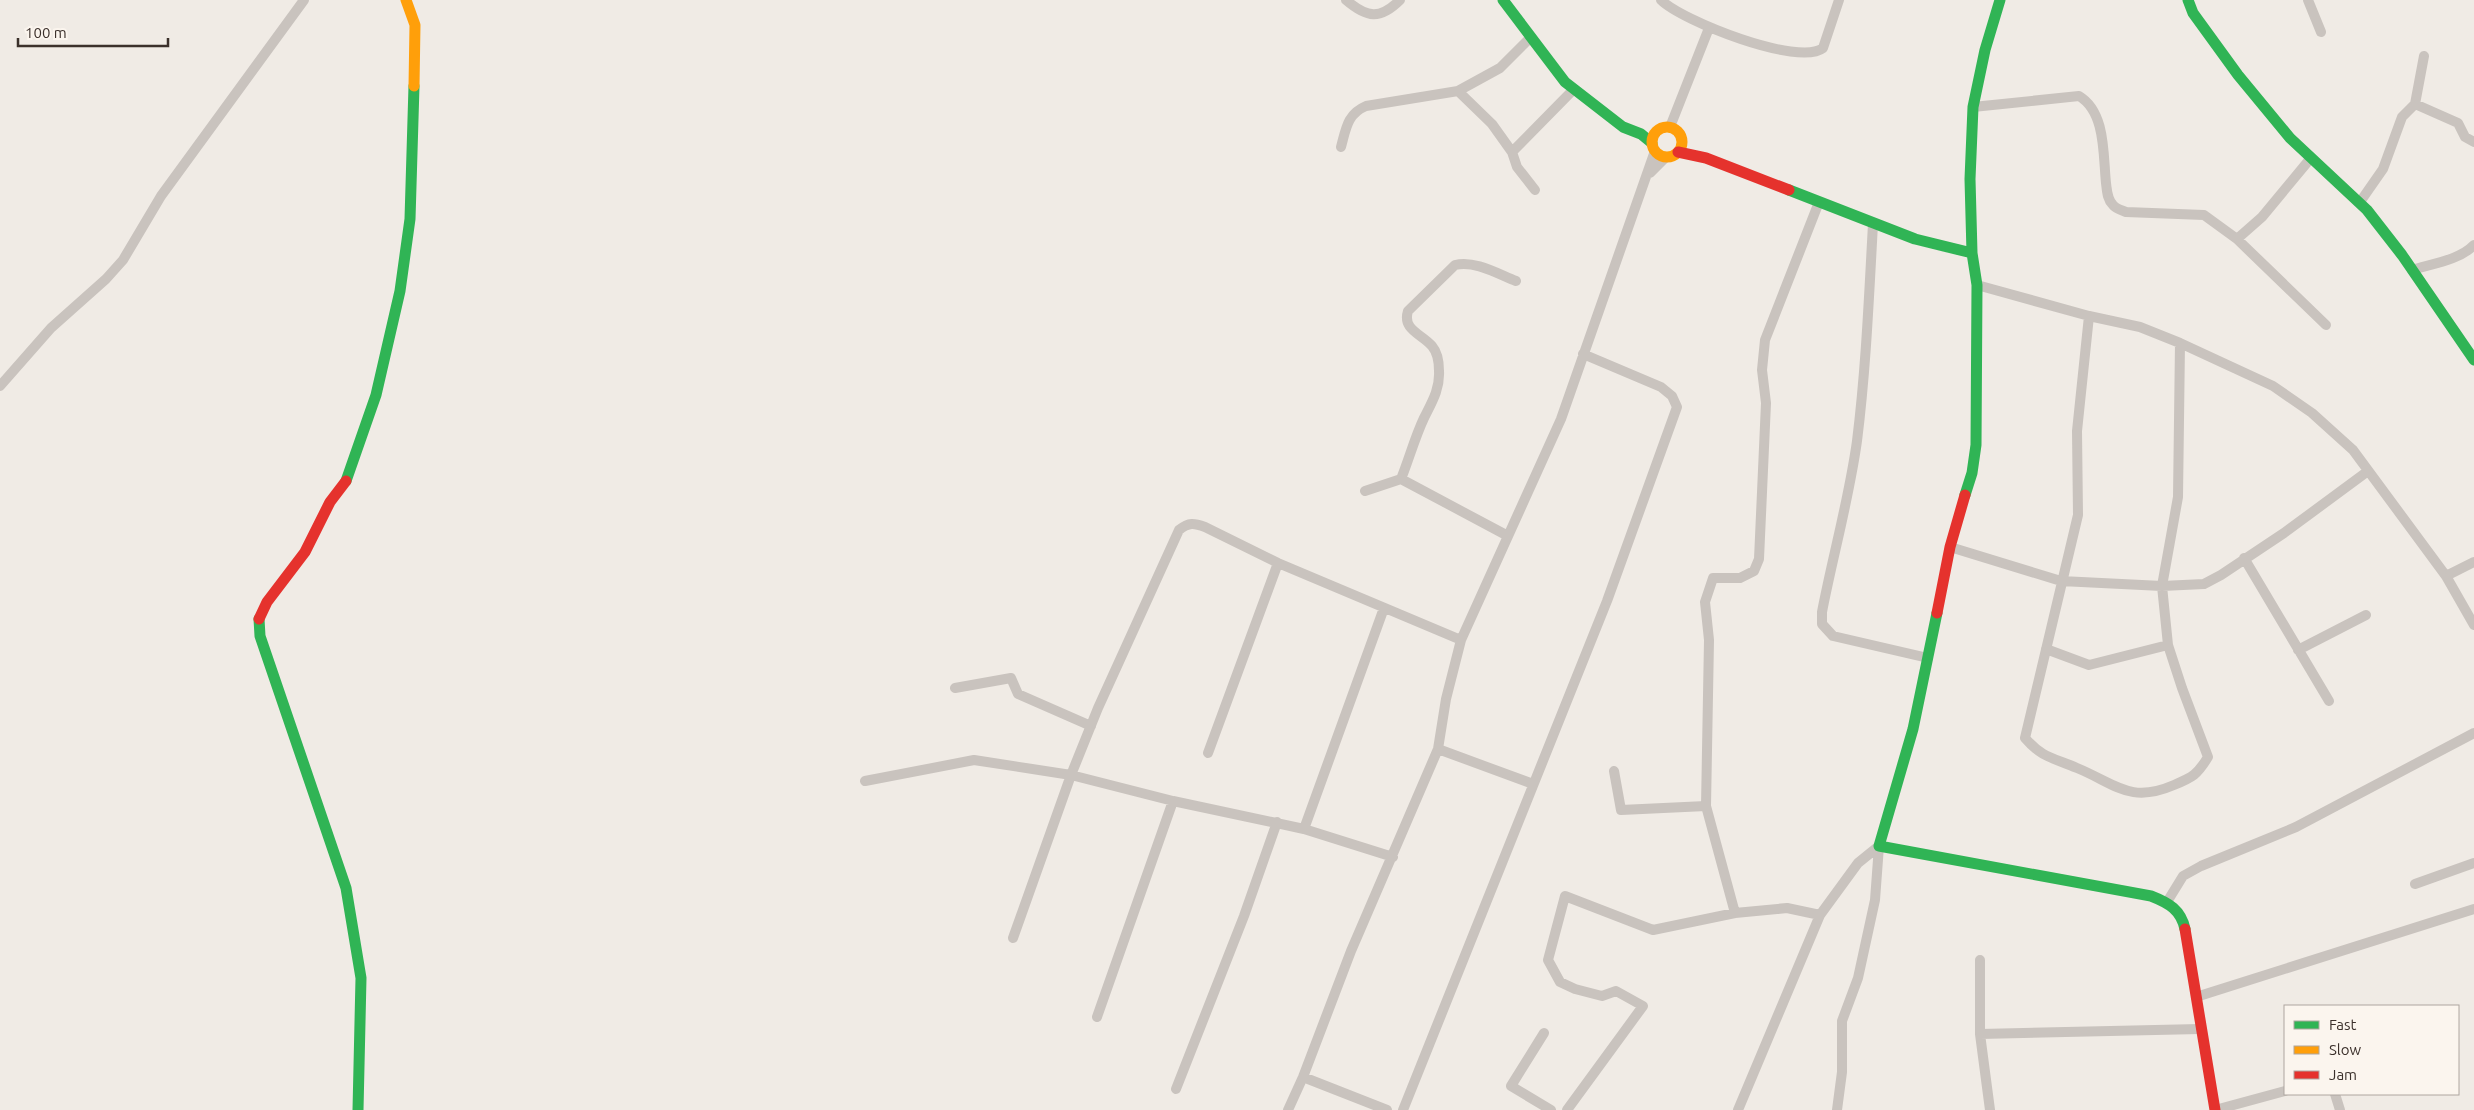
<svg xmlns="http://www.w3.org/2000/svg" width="2474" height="1110" font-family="Ubuntu,sans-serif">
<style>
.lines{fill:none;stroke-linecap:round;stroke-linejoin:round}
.street{stroke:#c9c3be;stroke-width:10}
.fast{stroke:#30b455;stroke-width:11}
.slow{stroke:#ff9f0a;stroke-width:11}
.jam{stroke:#e5322d;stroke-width:11}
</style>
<rect width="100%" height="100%" fill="#f0ebe5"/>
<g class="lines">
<path class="street" d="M1346 0C1367 18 1380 20 1400 0
M1661 0C1682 21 1799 67 1823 48L1839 0
M2308 0 2321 32
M1458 91 1492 124 1512 152 1517 167 1535 190
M2415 104 2458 123 2465 137 2474 142
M1973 107 2079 96C2106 112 2103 155 2106 183 2107 191 2107 199 2113 205 2116 209 2121 210 2126 212L2204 215 2237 239 2326 325
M1670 127 1709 28
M1341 147C1346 129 1347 114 1366 106L1458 91 1500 68 1531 37
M1512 152 1574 89
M1650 173 1666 157
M2360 202 2383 169 2402 117 2415 104 2424 56
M1873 224C1869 296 1866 369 1857 441 1849 499 1833 555 1822 612V624L1833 636 1928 658
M2237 239 2262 217 2310 159
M2412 270C2431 264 2460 260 2474 245
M1977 285 2089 316 2140 327 2180 343 2273 386 2312 413 2353 450 2446 576 2474 625
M2089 316 2077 431 2078 515 2025 738C2042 758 2054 758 2077 768 2116 784 2130 804 2174 785 2193 777 2197 775 2208 757L2182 688 2168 645 2162 586 2178 497 2180 343
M0 386 51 328 106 279 123 260 161 196 304 0
M1401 479C1409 459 1415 437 1424 418 1432 402 1440 389 1439 371 1439 362 1438 353 1432 346 1422 334 1402 330 1408 311L1455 265C1475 260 1498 274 1516 281
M1365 491 1401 479 1508 536
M1950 547 2061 581 2162 586 2204 584 2221 575 2284 533 2368 471
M2244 558 2329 701
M2446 576 2474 562
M2046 649 2089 665 2168 645
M2298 650 2366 615
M955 688 1011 678 1018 694 1091 726
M1438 749 1533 784
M1208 753 1278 563
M1614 771 1621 810 1706 806
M865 781 974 760 1071 775 1173 801 1304 829 1393 857
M1304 829 1384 608
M2415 884 2474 863
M2167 902 2183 876 2201 866 2296 827 2474 733
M1735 913 1706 806 1709 640 1705 602 1713 578H1740L1754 571 1759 559 1766 403 1762 370 1765 340 1819 202
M1013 938 1071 775 1098 708 1179 530C1189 522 1194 523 1205 527L1278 563 1461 640
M1980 960V1034L1990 1110
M2196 997 2474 909
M1097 1017 1173 801
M1544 1033 1511 1086 1551 1110
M1980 1034 2200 1029
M1303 1077 1387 1110
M1176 1089 1244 916 1277 822
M2335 1094 2340 1110
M1288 1110 1303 1077 1351 951 1438 749 1446 699 1461 640 1561 419 1655 151
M1403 1110 1607 601 1677 407 1672 396 1661 387 1583 354
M1567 1110 1643 1006 1616 991 1602 996 1575 989 1560 982 1548 960 1565 896 1653 930 1735 913 1787 908 1820 915
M1738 1110 1820 915 1858 863 1879 846
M1837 1110 1842 1072V1021L1858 978 1875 900 1879 846
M2215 1110 2285 1091"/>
<path class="fast" d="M1503 0 1565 82 1623 127 1641 134 1652 143
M2188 0 2193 13 2238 75 2290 138 2367 210 2402 255 2474 360
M1789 190 1915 239 1972 253
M346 481 376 395 400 291 410 219 414 86
M1965 495 1972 473 1976 445 1977 285 1972 253 1970 179 1973 107 1985 50 2000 0
M1937 613 1913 729 1879 846 2151 896C2169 903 2181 910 2185 929
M259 619 260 636 346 888 361 978 358 1110"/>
<path class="slow" d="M406 0 415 25 414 86
M1652 142a15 15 0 1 1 30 0a15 15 0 1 1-30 0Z"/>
<path class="jam" d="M1678 152 1706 158 1789 190
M1937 613 1950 547 1965 495
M259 619 267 602 305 552 330 502 346 481
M2185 929 2215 1110"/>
</g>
<rect x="2284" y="1005" width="175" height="90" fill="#fbf5ee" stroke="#aea6a0"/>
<rect x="2294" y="1021" width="25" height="8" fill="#30b455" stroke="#aea6a0"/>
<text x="2329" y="1030" font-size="15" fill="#3b302b">Fast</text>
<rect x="2294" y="1046" width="25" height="8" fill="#ff9f0a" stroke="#aea6a0"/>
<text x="2329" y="1055" font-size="15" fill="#3b302b">Slow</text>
<rect x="2294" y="1071" width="25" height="8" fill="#e5322d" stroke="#aea6a0"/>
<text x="2329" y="1080" font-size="15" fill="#3b302b">Jam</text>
<path d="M18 38v8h150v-8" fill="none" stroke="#3b302b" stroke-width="2.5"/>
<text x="25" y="38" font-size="15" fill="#3b302b" stroke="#fbf5ee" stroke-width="4" paint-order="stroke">100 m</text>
</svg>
